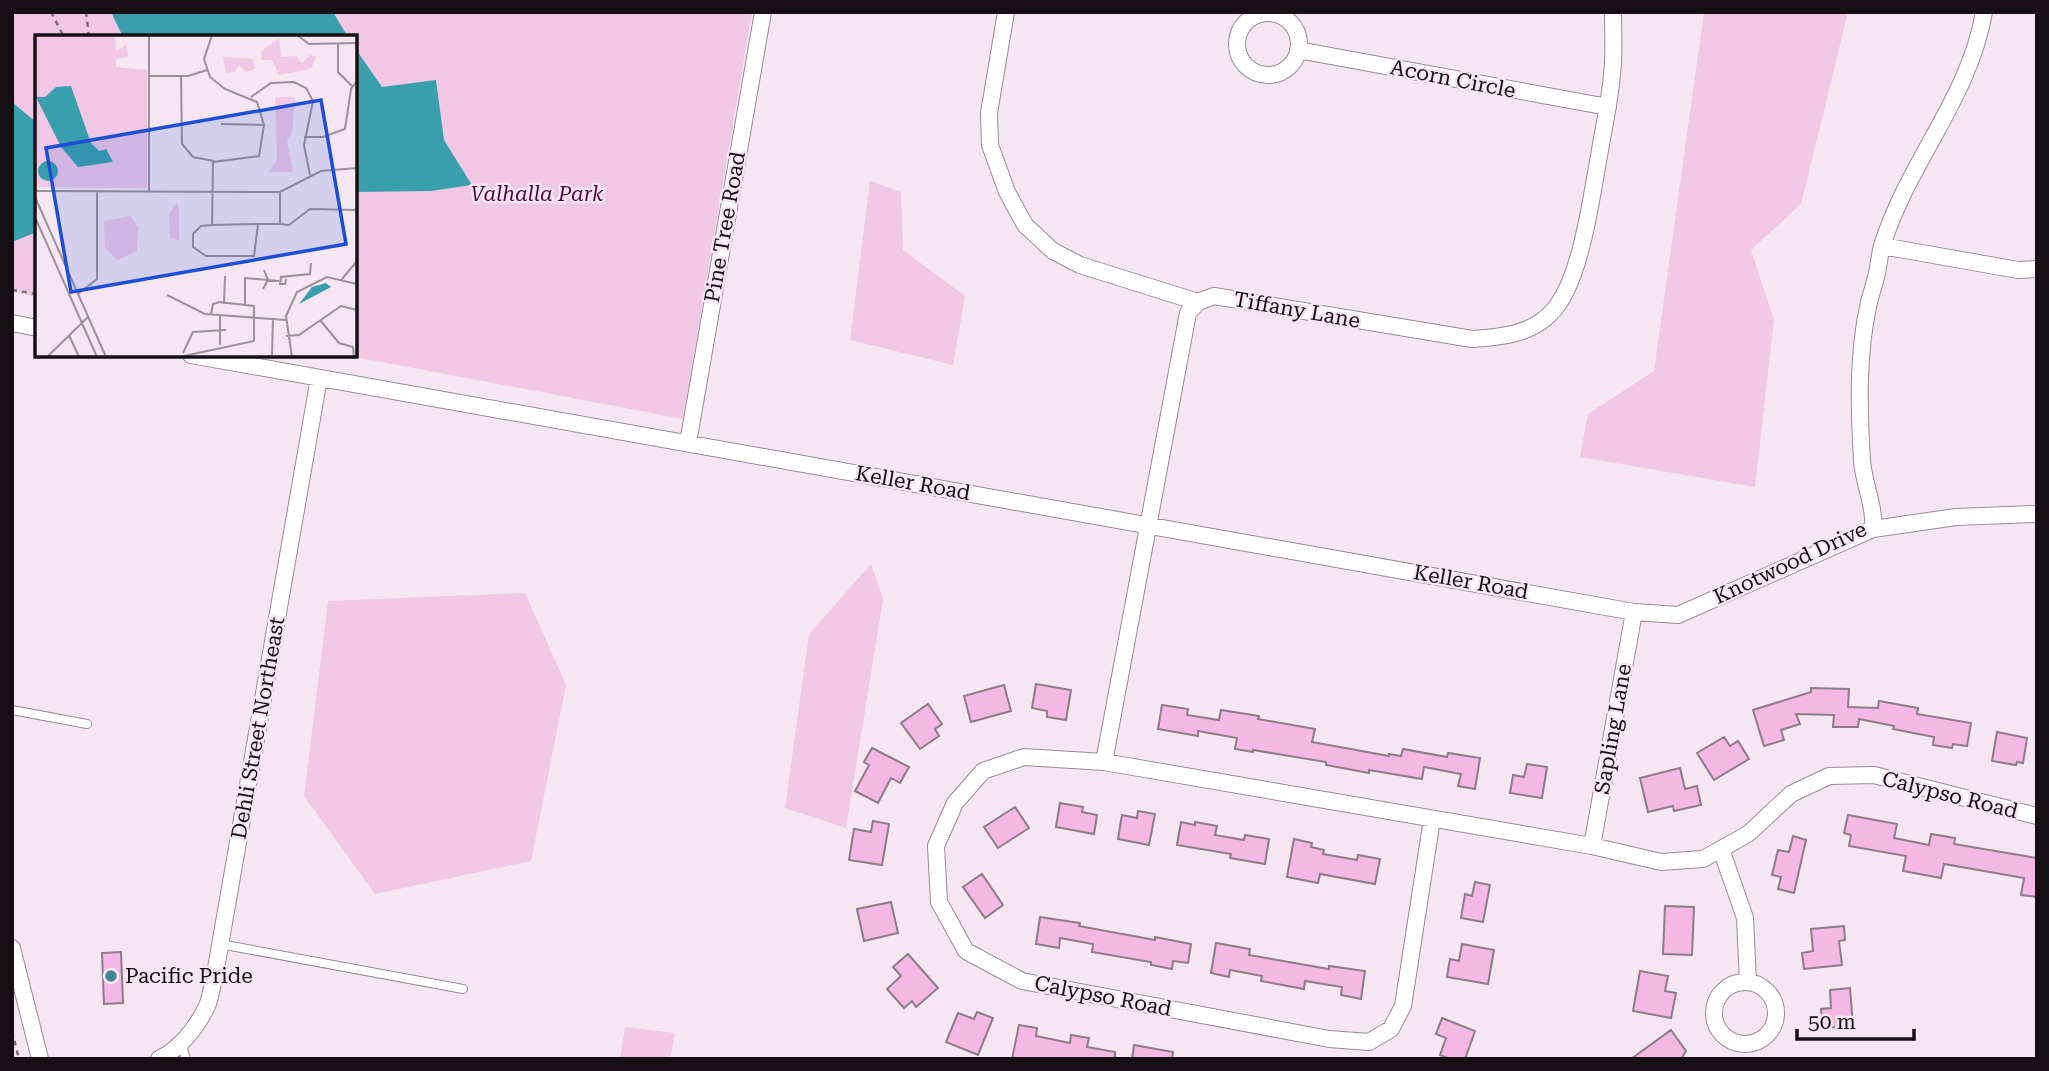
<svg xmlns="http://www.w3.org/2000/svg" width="2049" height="1071" font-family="'Roboto Serif',serif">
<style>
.green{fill:#f0c7e4}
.water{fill:#3a9fac}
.building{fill:#f5b7e4;stroke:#8b7d87;stroke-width:2}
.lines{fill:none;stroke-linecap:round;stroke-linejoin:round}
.service-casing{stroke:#998b95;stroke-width:10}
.minor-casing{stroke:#998b95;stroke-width:18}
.path{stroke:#7b7178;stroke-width:2.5;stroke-dasharray:5 5;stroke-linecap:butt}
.service{stroke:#fff;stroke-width:8}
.minor{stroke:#fff;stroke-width:16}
.poi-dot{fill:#418791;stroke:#f6e6f2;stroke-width:2.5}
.labels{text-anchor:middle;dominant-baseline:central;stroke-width:5;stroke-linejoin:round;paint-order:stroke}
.street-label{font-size:21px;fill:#161014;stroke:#f6e6f2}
.park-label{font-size:21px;font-style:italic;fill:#510945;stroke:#f6e6f2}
.poi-label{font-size:21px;fill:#161014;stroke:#f6e6f2;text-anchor:start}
.inset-road{fill:none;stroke:#9c9099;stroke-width:2}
.view{fill:#1d4ed8;fill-opacity:0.15;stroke:#1d4ed8;stroke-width:3.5}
.inset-edge{fill:none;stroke:#161014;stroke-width:3.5}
</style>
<rect width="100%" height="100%" fill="#f6e6f2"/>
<path class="green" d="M12 12H752L683 419 345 355H355V37H37V297L12 292Z
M1704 12H1848L1801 204 1751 250 1774 320 1755 487 1580 457 1588 414 1654 371Z
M870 181 901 192 903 250 965 296 953 365 850 340Z
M871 564 883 599 846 828 785 808 809 634Z
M525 593 566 685 531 861 375 894 304 796 328 601Z
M625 1027 675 1033 670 1059H620Z"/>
<path class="water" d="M111 12H333L348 37H123Z
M355 48 382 87 436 80 444 140 472 185 431 191 355 192Z
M12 102 37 123V232L12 242Z"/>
<path class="building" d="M1036 684 1071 690 1066 720 1047 717V711L1032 708Z
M1004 685 1011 711 971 722 964 696Z
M1811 688 1849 689 1848 707 1878 708 1879 701 1918 708 1917 714 1971 723 1967 746 1953 744 1952 748 1933 745 1934 737 1893 729 1894 726 1859 719 1858 727H1833L1834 715 1796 714 1800 724 1781 730 1784 740 1764 746 1753 710 1811 692Z
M928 704 942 724 935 729 939 736 920 749 901 723Z
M1162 705 1188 709 1187 715 1219 720 1221 710 1259 716 1258 719 1315 729 1312 742 1389 756V754L1401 756 1403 749 1447 757 1448 753 1480 758 1475 789 1458 786 1461 774 1424 767 1422 779 1369 770V773L1326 765V762L1253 750V752L1235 749 1237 738 1198 731V736L1158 729Z
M1997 732 2027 738 2023 763 2017 762 2016 765 1992 761Z
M1724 737 1730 746 1738 741 1749 759 1714 780 1697 753Z
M872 748 909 767 900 783 891 778 878 803 855 791 869 765 864 762Z
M1527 764 1547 767 1542 798 1510 793 1513 775 1524 777Z
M1680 768 1685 789 1697 786 1701 805 1674 811 1673 806 1648 812 1640 778Z
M1060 803 1083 807 1082 812 1097 815 1094 834 1056 827Z
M1015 807 1029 828 998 848 984 827Z
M1138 811 1155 814 1149 845 1118 839 1122 815 1137 818Z
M1848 815 1897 824 1894 838 1929 845 1931 834 1955 838 1954 844 2037 858V897L2021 895 2024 878 1944 864 1941 878 1903 871 1906 856 1849 846 1851 835 1844 833Z
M873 821 889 824 882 865 849 860 854 829 871 832Z
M1181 822 1195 825V822L1217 826 1215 835 1244 840 1245 835 1269 839 1265 864 1230 858 1231 854 1177 845Z
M1793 836 1806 840 1794 893 1778 889 1781 877 1772 875 1778 850 1789 852Z
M1294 839 1312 843 1311 847 1324 850 1323 854 1357 860 1358 855 1380 859 1375 884 1320 874 1318 883 1287 877Z
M982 874 1003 905 985 918 963 887Z
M1475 882 1490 885 1483 922 1461 918 1465 894 1472 896Z
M891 902 898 933 864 941 857 909Z
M1665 906 1694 907 1692 955 1663 954Z
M1040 917 1080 923 1079 926 1155 940V937L1191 944 1188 963 1173 961 1172 969 1151 965V962L1092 952 1093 944 1060 938 1059 948 1036 944Z
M1844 926 1845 940 1839 941 1842 965 1804 969 1802 953 1813 951 1811 929Z
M1216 943 1250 949 1249 955 1329 969V966L1365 971 1361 999 1341 995 1342 987 1305 981 1304 989 1261 981 1262 976 1230 970 1229 977 1211 973Z
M1462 944 1494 950 1488 984 1447 977 1450 959 1459 961Z
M121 952 123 1003 104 1004 102 953Z
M908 954 938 988 916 1007 912 1001 904 1008 887 989 901 976 893 967Z
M1640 971 1668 976 1665 991 1676 993 1671 1018 1633 1011Z
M1850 988 1853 1026 1822 1028 1821 1009 1831 1008 1830 990Z
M977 1012 993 1018 978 1055 946 1042 958 1013 974 1019Z
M1442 1018 1475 1031 1465 1059H1450L1440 1055 1446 1038 1436 1034Z
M1019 1025 1037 1028 1036 1036 1070 1043 1071 1035 1089 1038 1087 1047 1115 1052V1059H1012Z
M1671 1030 1686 1051 1681 1059H1631Z
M1134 1045 1173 1052 1172 1059H1132Z"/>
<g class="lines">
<defs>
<path id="service" d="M12 710 87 724
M220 944 463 989
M181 1042 186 1059"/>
<path id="minor" d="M1006 12 989 113 990 145 1007 192 1025 225 1053 251 1080 265 1198 302
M1237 44a31 31 0 1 1 62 0a31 31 0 1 1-62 0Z
M1298 50 1608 107
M1882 246 2018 270 2037 269
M12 323 37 328
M191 355 1634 612 1678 615 1873 529 1956 517 2037 514
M688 443 763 12
M1873 529C1875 506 1864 485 1862 461 1859 409 1857 355 1869 302 1871 294 1874 286 1876 277 1879 267 1879 256 1882 246 1907 164 1970 97 1984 12
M1104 762 1188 313 1198 302 1214 296 1472 339C1500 337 1530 335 1551 313 1581 283 1591 198 1599 156 1604 125 1612 92 1613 61 1614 45 1613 28 1613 12
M1432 819 1403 1006 1391 1029 1369 1042 1329 1039 1022 981 966 951 939 902 936 846 955 803 983 771 1024 757 1104 762 1592 846 1661 862 1703 859 1748 834 1791 794 1829 776 1874 775 2037 816
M1592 846 1634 612
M1721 849 1745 918 1748 982
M12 948 40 1059
M1714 1013a31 31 0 1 1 62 0a31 31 0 1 1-62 0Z
M159 1059C180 1049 197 1027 207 1006 211 997 212 984 215 974L319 378"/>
</defs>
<use href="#service" class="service-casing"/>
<use href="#minor" class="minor-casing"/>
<path class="path" d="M51 12 64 37
M86 12 89 37
M12 290 37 294
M12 1031 19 1059"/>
<use href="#service" class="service"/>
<use href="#minor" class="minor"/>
</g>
<circle class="poi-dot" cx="111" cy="976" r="7"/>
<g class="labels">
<g class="street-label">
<text transform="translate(1453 79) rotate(11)">Acorn Circle</text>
<text transform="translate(725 227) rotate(-80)">Pine Tree Road</text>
<text transform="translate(1297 310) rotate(10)">Tiffany Lane</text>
<text transform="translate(913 483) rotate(10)">Keller Road</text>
<text transform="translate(1790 563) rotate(-25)">Knotwood Drive</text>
<text transform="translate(1471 582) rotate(10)">Keller Road</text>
<text transform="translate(258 728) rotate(-80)">Dehli Street Northeast</text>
<text transform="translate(1613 729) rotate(-80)">Sapling Lane</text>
<text transform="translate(1950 795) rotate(14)">Calypso Road</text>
<text transform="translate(1103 996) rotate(11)">Calypso Road</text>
</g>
<g class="park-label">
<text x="537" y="194">Valhalla Park</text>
</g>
<g class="poi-label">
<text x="125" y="976">Pacific Pride</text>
</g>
</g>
<g transform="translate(35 35)">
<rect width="322" height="322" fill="#f6e6f2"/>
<path d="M0 0H80L81 16 91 10 94 22 81 24V32L112 35V153L0 152ZM244 3 246 22 261 21 267 28 275 20 281 22 276 34 244 40 237 25H227L226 16ZM188 22 218 24 220 34 211 37 204 30 200 37 191 38ZM240 62H260L257 98 252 105 258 137H234L242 124ZM141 168 144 173V205L135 203 134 179ZM95 181 103 192 102 216 82 225 70 213 69 186Z" fill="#f0c7e4"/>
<path d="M36 51 56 108 64 116 71 114 78 127 43 132 26 112 1 62H10L21 52ZM3 136a10 10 0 1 1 20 0a10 10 0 1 1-20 0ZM291 248 296 252 264 269 277 252Z" fill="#3a9fac"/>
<path class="inset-road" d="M262 0 274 9 322 8M303 9V37L317 51M113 41H153L172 35M146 41 147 109 158 122 179 126M216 62 236 48 259 47 271 53 278 66 269 110 275 140M186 89 229 90M269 102H288L310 94 316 54 322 46M0 156 245 157 286 136 322 133M114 156V0M0 162 71 322M0 182 62 322M223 189 219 221H171L158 212V199L166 191 177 190 223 189H245L254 190 275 174 322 175M245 189V157M177 190 178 127 224 121 229 90 222 67 190 54 175 42 169 24 177 0M251 244 250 249H245L246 242 275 239 276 228M307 244 322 226M228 254 233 245 229 235M43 259 62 244V157M132 260 170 279 251 285M189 269 190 241M210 270V243L244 246M185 279V310M285 285 304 308 318 312 319 322M34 300 44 322M251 301 264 300 306 271 322 275M148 318 158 297 191 295M237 320 238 283M149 321 219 306V271L184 267 178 269 176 279M12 322 53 282M257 322 251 281 262 257 292 242 322 249"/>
<path class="view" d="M286 65 311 209 36 257 11 113Z"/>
<rect width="322" height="322" class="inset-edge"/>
</g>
<rect width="2049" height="1071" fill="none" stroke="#161014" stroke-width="28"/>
<path d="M1797 1029v10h117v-10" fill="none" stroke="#161014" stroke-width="3.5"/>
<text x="1808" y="1029" font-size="21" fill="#161014" stroke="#f6e6f2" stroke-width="5" paint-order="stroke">50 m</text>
</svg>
